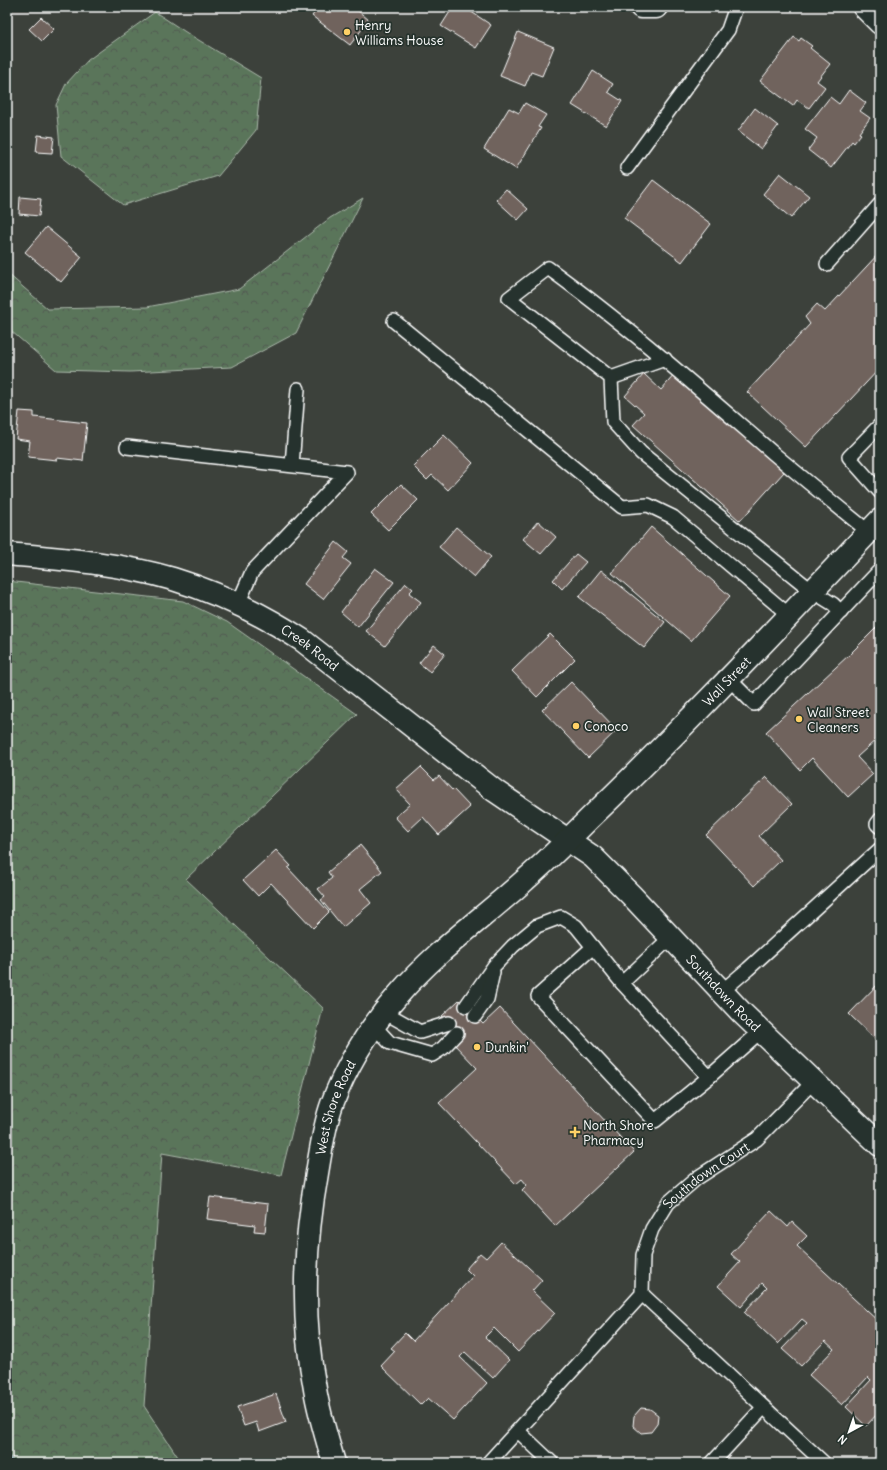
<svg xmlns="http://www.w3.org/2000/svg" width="887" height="1470" font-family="Delius,sans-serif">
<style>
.forest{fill:url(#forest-crowns);stroke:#acbaac}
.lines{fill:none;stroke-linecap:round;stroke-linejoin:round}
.stream{stroke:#92a5a9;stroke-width:7}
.building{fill:#70635d;stroke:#fff}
.service-casing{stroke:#fff;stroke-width:16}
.minor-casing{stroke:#fff;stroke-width:25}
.tertiary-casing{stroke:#fff;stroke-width:25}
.service{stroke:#26332d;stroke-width:13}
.minor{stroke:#26332d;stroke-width:22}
.tertiary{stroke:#26332d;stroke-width:22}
.poi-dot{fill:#ffd166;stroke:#26332d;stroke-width:1.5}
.labels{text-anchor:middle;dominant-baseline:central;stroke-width:3.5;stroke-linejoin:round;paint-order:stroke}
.poi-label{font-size:13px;fill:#fff;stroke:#26332d;text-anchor:start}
.street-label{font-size:13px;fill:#fff;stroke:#26332d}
</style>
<defs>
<pattern id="forest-crowns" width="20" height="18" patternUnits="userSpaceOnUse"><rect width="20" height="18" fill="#5a745a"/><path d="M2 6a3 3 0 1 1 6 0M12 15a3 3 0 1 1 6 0" fill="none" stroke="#525c52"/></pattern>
</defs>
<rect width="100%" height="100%" fill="#3c413b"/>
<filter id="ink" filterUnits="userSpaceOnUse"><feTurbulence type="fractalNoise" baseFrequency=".025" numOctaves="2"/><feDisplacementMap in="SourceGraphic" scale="8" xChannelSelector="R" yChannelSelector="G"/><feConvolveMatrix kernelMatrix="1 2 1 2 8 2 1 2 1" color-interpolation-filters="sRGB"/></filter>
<g filter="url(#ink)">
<path class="forest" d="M155 12 187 33 261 78 256 130 218 176 123 205 61 156 56 105 66 84 88 60Z
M363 198 296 333 232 367 130 372 56 370 11 331 7 330V273L48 309 147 307 239 289 330 218Z
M7 581 183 601 227 622 357 714 186 879 323 1008 281 1175 162 1153 144 1406 182 1463H7Z"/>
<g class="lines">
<path class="stream" d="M7 1458 11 1463"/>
</g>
<path class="building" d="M319 7H359L357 10 369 20 350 45 312 16Z
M453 7H464L491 25 476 48 441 26Z
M41 17 54 29 42 41 29 29Z
M518 32 554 47 542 76 531 72 525 86 500 76Z
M794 37 799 41 801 38 812 46 810 48 830 64 817 81 825 87 809 108 797 100 793 106 760 81Z
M593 71 613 84 608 92 622 101 606 126 572 105Z
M849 90 866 103 860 111 870 118 859 133 861 134 854 143 852 141 831 168 808 150 817 138 805 129 830 97 839 104Z
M525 103 546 115 538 127 541 128 516 169 484 149 509 108 519 113Z
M755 108 778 126 761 149 738 131Z
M38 135 54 137 52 153 36 152Z
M780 173 809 196 791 218 763 194Z
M653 180 711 224 682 262 624 218Z
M506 189 528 209 518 220 496 200Z
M20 197 41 199 39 216 19 214Z
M46 227 82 257 61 282 25 252Z
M880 252V368L806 447 747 392 810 324 805 317 817 304 825 311Z
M644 374 661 390 675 374 784 472 740 521 633 425 644 413 625 396Z
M19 411 34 412V417L87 423 83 461 57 458V460L28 457 30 441 16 439Z
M444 435 473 463 448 490 432 475 427 480 413 466Z
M401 484 418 500 388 530 371 514Z
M538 521 556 537 541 554 523 539Z
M456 527 491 557 474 577 439 547Z
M651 527 730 596 691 641 612 573Z
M336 542 348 552 343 558 351 564 323 599 304 584Z
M576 554 586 562 562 589 553 580Z
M375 568 394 582 358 627 341 612Z
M601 570 665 622 644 648 579 597Z
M406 583 413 589 409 593 421 602 385 646 366 631Z
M880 624V740L878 738 857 757 873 774 848 797 812 758 800 770 766 732 849 655Z
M550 634 575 659 537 697 512 671Z
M434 645 445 654 430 672 419 663Z
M571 682 617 730 588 758 542 710Z
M421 767 434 780 439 776 452 790 453 789 470 807 439 835 423 817 408 831 395 817 410 804 396 789Z
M766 777 792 804 759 836 781 860 754 886 706 835Z
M360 845 382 871 360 889 371 903 343 927 321 900 325 897 318 889 332 878 328 872Z
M276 850 291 866 288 868 329 912 313 928 271 883 258 896 243 880Z
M880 982V1044L849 1014Z
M459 1000 483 1024 500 1008 634 1152 555 1226 522 1190 527 1185 522 1179 516 1184 439 1103 477 1068 452 1042 459 1035 442 1016Z
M210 1197 268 1204 265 1232 254 1231 255 1225 207 1219Z
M771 1211 788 1227 792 1222 807 1236 797 1246 880 1323V1411L866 1426 846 1407 871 1380 868 1377 842 1405 809 1375 834 1349 825 1341 801 1366 782 1349 807 1323 802 1319 778 1344 744 1312 767 1288 762 1283 741 1307 718 1286 740 1262 731 1254Z
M501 1242 542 1280 532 1291 555 1313 518 1352 494 1328 485 1337 509 1360 493 1378 465 1352 460 1357 487 1383 453 1420 428 1398 421 1405 381 1366 395 1351 391 1348 405 1333 413 1341 473 1276 466 1269 480 1253 486 1258Z
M276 1394 286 1422 259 1432 256 1422 244 1426 237 1407Z
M641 1408 650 1409 658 1415 657 1424 651 1432 641 1433 633 1426 634 1416Z"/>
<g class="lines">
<defs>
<g id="service">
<path d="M627 168 728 30 736 7"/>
<path d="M827 264 880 204"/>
<path d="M394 321 622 507 648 505 673 517 789 615"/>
<path d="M611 378 665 359"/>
<path d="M880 425 849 457 880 492"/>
<path d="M127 447 347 472 252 572 238 604"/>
<path d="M292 465 298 389"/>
<path d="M841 612 833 604 812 591 641 453 613 422 611 378 509 298 548 268C627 325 699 389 773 453 805 480 837 506 869 532"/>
<path d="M728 678 754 704 880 570"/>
<path d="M880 820 877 824 880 827"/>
<path d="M670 938 622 983 709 1077 761 1031"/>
<path d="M593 947 538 996 655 1121 709 1077"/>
<path d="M721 992 748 969 880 849"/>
<path d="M466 1006 494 966 513 946 537 926 561 917 576 926 622 983"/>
<path d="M384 1012 420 1032 449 1023"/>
<path d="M475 1016 487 999 493 972"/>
<path d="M374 1026 390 1043 432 1055 443 1048 457 1033"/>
<path d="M642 1294 824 1463"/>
<path d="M518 1431 552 1463"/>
<path id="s1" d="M488 1463 642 1294 643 1255 652 1229 668 1203 697 1178 757 1139 814 1081"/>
<path d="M712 1463 763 1408"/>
</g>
<g id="minor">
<path d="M641 7H656"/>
<path id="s2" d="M7 554C62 559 119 563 173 579 219 593 262 614 302 640L495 791 593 857 631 895 741 1012 880 1145"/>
</g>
<g id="tertiary">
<path d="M864 7 880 23"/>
<path id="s3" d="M334 1463C327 1439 319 1414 315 1389 301 1317 304 1245 317 1173 321 1150 324 1126 332 1104 347 1064 370 1027 399 994 436 951 483 918 525 880 547 861 568 840 589 819 689 723 784 621 880 520"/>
</g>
</defs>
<use href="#service" class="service-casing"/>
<use href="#minor" class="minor-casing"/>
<use href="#tertiary" class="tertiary-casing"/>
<use href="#service" class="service"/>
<use href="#minor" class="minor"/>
<use href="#tertiary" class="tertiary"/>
</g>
</g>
<g class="poi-dot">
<circle cx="347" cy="32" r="4"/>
<circle cx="799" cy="719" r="4"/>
<circle cx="576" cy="726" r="4"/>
<circle cx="477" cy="1047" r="4"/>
<path d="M573 1126h4v4h4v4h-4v4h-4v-4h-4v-4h4z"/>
</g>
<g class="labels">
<g class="poi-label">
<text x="355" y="25">Henry<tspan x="355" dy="15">Williams House</tspan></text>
<text x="807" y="712">Wall Street<tspan x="807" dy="15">Cleaners</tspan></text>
<text x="584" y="726">Conoco</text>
<text x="485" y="1047">Dunkin'</text>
<text x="583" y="1125">North Shore<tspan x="583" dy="15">Pharmacy</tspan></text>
</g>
<g class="street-label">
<text stroke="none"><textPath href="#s2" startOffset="322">Creek Road</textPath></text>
<text stroke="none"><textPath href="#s3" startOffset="947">Wall Street</textPath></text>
<text stroke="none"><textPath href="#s2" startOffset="863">Southdown Road</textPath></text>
<text stroke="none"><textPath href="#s3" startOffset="362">West Shore Road</textPath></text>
<text stroke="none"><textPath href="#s1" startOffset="373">Southdown Court</textPath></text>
</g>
</g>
<rect width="887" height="1470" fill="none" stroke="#26332d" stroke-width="24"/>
<rect x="12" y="12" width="863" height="1446" fill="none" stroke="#fff" stroke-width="1.5" filter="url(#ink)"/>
<g transform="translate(849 1432) rotate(220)" stroke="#26332d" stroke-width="3" paint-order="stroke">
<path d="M0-3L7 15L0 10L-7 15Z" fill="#ffffff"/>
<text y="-6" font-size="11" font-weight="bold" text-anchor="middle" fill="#ffffff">N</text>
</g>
</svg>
